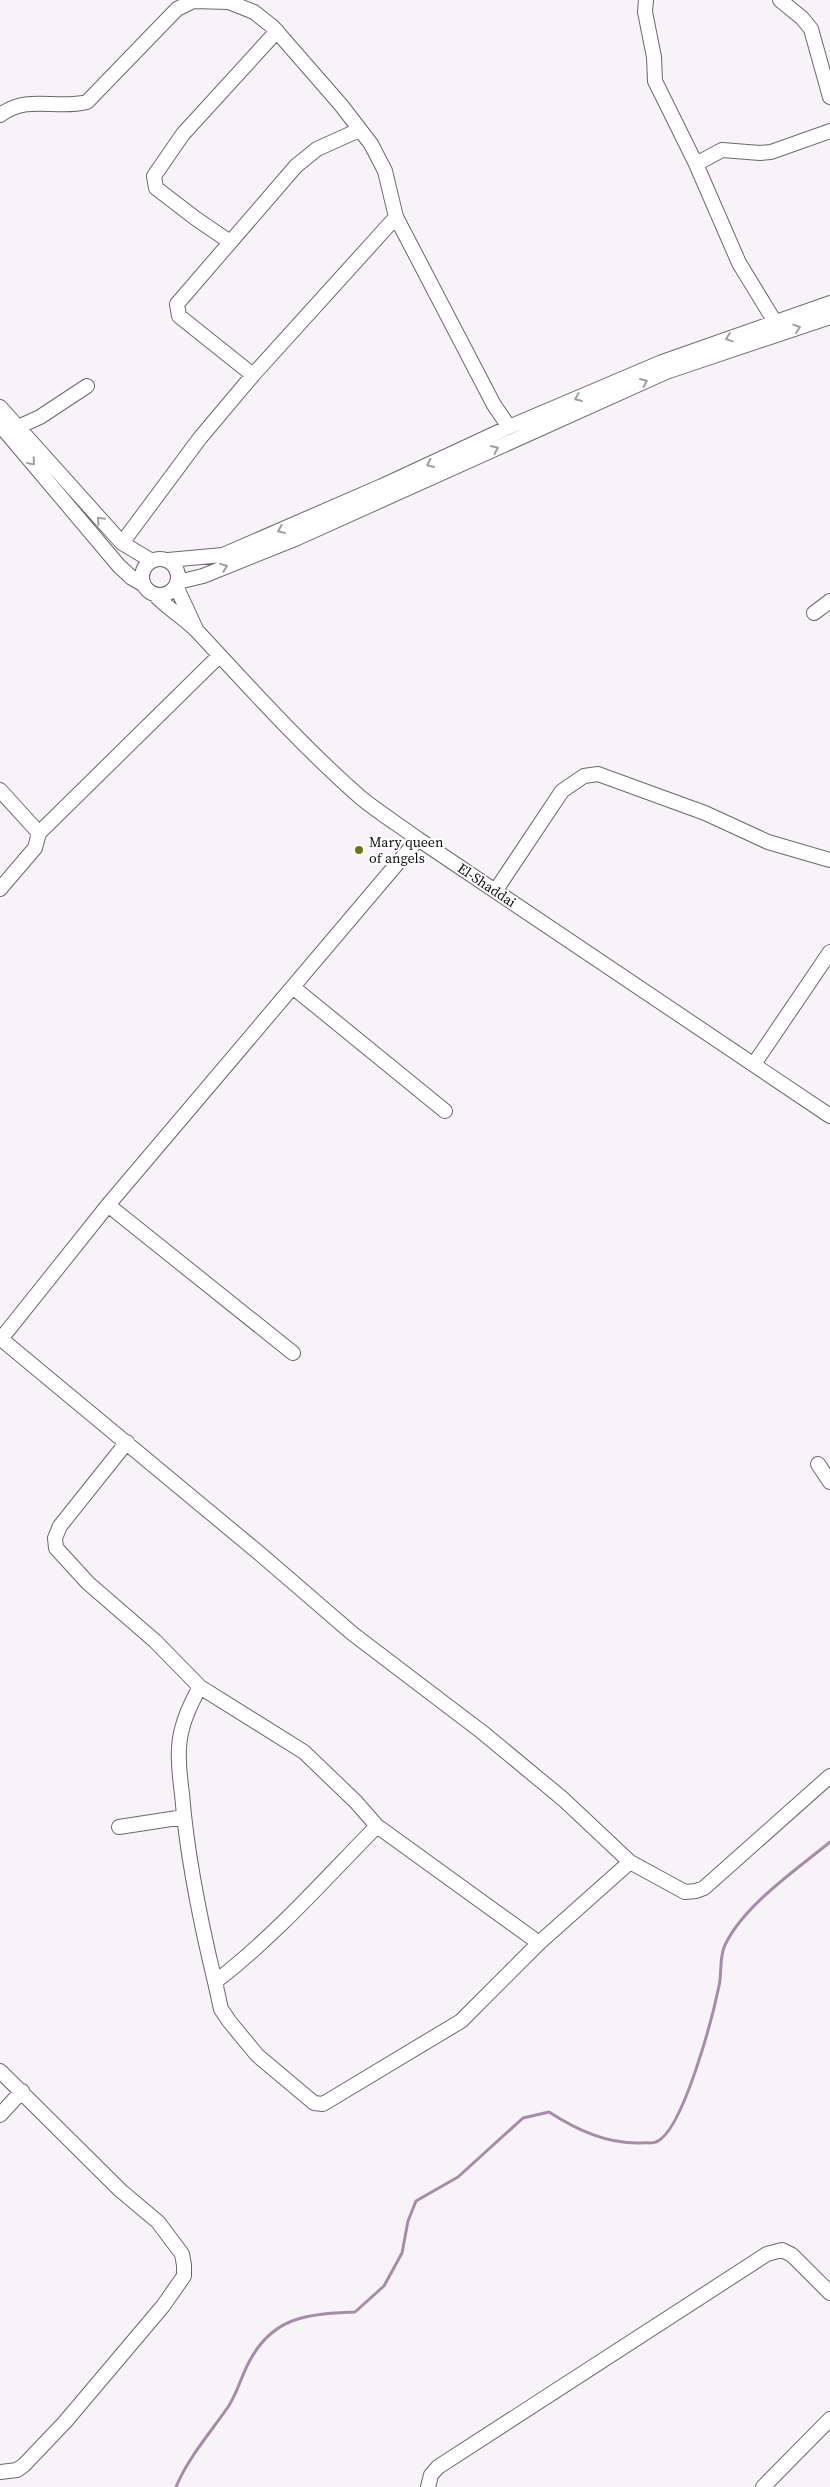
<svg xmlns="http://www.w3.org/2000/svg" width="830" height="2487" font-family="'Source Serif 4',serif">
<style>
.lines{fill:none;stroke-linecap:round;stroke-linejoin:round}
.stream{stroke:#a68da7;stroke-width:3}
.minor-casing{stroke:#6c676c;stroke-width:16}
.minor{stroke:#fff;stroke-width:14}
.oneway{stroke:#9f9f9f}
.poi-dot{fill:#6d741c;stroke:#fff;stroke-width:2}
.labels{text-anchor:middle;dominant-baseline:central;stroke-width:4;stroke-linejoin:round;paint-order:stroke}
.poi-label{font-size:14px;fill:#0f0e10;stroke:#fff;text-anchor:start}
.street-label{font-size:14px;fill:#0f0e10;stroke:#fff}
</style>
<rect width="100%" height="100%" fill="#f8f3f9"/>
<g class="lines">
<path class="stream" d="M176 2487C188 2458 210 2433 228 2407 237 2394 241 2377 249 2362 273 2316 308 2314 355 2312L384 2286 402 2253 408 2221 416 2201 458 2177 523 2118 549 2112C577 2130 607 2144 641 2143 645 2142 652 2144 656 2142 683 2132 713 2015 719 1986 722 1974 719 1957 725 1945 744 1905 796 1870 830 1842"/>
<defs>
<path id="minor" d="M646 0 645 12 654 57 655 81 696 164 739 263 775 322
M780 0 802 18 811 29 830 97
M0 115C29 94 55 110 87 102L177 9 193 1 229 2 254 12 273 27 341 105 371 144 385 171 396 217 253 375 200 438 122 543
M696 164 722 150 760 153 771 152 830 131
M396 217 494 405 509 427
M230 242 195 218 156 188 154 176 183 134 277 31
M253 375 179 316 177 304 296 166 317 149 359 130
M0 407 122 543 152 561
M0 425 119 566 132 578 144 585
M18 427 40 417 87 386
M142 577a18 18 0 1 1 36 0a18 18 0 1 1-36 0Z
M168 560 223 555 382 486 509 427 662 362 830 303
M178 582 203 576 295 539 666 372 830 317
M176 586 196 629
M155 595C168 609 186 619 198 632 250 688 302 746 360 797 378 812 399 825 418 839L830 1116
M814 613 830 601
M0 790 39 833
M418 839 108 1205 1 1339 259 1553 353 1634 482 1732 563 1799 630 1862 685 1892 696 1891 704 1888 830 1776
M0 889 35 848 39 833 218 657
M496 890 562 791 584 776 598 774 705 813 768 842 830 860
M294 988 445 1111
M754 1064 830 952
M108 1205 293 1353
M127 1442 60 1526 55 1538 56 1548 88 1583 155 1641 200 1687 304 1752 356 1802 377 1826 539 1943 630 1862
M818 1464 830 1482
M200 1687C189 1706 180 1726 179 1748 178 1763 180 1779 182 1794 187 1857 200 1920 215 1982
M377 1826C324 1880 275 1936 215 1982L221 2009 229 2021 257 2055 314 2103 323 2104 461 2021 539 1943
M119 1827 184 1817
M0 2071 120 2190 158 2222 182 2254 184 2265V2276L163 2306 65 2422 24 2465 17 2470 0 2472
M0 2115 22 2091
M428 2487 431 2475 438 2467 767 2254 782 2250 792 2255 830 2293
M763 2487 830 2419"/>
</defs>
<use href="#minor" class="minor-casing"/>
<use href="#minor" class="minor"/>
</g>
<defs><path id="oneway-chevron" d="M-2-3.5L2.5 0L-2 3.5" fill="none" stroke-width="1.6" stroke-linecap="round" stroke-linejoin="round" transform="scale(1.25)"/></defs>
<g class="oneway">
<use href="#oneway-chevron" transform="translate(797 328) rotate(-19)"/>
<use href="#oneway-chevron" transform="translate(729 338) rotate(161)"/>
<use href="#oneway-chevron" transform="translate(644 382) rotate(-24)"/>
<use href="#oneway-chevron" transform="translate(578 398) rotate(157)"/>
<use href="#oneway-chevron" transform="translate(495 449) rotate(-24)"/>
<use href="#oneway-chevron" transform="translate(32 462) rotate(49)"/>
<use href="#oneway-chevron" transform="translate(430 464) rotate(155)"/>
<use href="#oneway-chevron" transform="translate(100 520) rotate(-133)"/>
<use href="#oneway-chevron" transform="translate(281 530) rotate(157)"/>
<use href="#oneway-chevron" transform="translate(224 567) rotate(-22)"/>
</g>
<circle class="poi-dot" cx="359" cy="850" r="5"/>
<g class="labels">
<g class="poi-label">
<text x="369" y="842">Mary queen<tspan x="369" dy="16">of angels</tspan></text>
</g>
<g class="street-label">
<text transform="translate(487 885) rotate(34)">El-Shaddai</text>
</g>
</g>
</svg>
